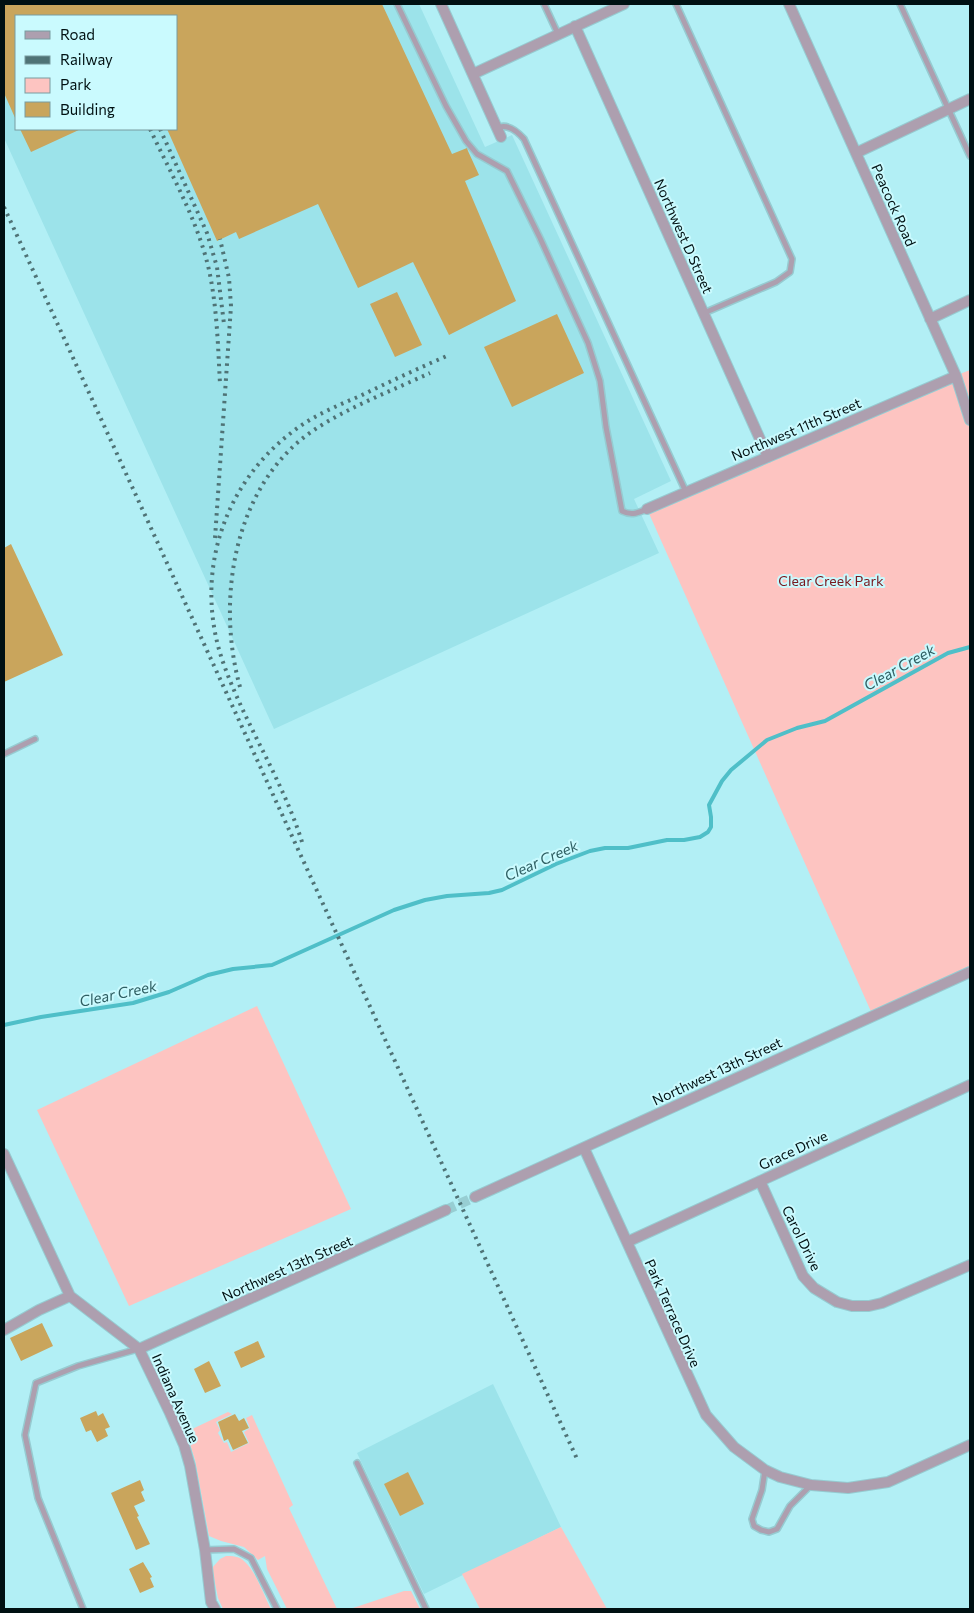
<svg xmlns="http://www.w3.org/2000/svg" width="974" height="1613" font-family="Commissioner,sans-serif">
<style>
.built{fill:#9ce3ea;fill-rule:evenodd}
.green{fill:#fdc4c1}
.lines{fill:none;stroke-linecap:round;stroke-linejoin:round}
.stream{stroke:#4fbfc8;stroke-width:4}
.building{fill:#c9a55c}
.minor-tunnel{stroke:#97ced3;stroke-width:10;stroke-dasharray:10 5;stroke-linecap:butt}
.service-casing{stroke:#96cbd1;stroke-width:8}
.minor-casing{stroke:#96cbd1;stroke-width:12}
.service{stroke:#ad9faf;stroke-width:5}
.minor{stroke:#ad9faf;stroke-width:10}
.rail{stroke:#4f7376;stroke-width:4;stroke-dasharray:2.5 5;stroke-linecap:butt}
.labels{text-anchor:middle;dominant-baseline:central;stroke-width:4;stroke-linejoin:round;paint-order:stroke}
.street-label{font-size:14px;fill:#001012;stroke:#cafafe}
.park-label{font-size:14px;fill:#79181e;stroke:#cafafe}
.water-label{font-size:15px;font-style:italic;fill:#2f5f63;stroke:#cafafe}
</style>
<rect width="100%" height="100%" fill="#b2eff5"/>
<path class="built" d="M4 4H419L485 147 512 135 671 481 634 499 659 553 274 729 4 138ZM16 16H176V129H16Z
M493 1384 561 1527 424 1594 357 1453Z"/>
<path class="green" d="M970 370V972L873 1016 647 509 922 389Z
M257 1006 351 1209 129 1306 37 1110Z
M228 1412 232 1414 216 1422 220 1430 218 1433 224 1443 227 1442 231 1452 249 1443 244 1432 250 1428 246 1418 252 1415 293 1505 289 1508 337 1609H287L267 1569 265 1556 258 1560 244 1547 221 1541 209 1536 195 1460 187 1435 188 1431Z
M561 1527 607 1609H480L462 1574Z
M226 1556C232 1556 239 1556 244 1561 256 1571 264 1596 271 1609H223L218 1598 212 1568 220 1559Z
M404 1591H411L420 1609H350Z"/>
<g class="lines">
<path class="stream" d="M4 1025 41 1017 133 1003 169 992 208 975 233 969 272 965 394 910 425 900 447 896 489 893 502 890 556 864 590 851 605 848H628L667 840H684L700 837 708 832 711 827V817L709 805 722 781 731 770 767 740 797 728 825 721 948 653 970 647"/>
</g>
<path class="building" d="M4 4H382L452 154 467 148 468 151 479 175 465 181 516 301 449 335 413 262 358 288 318 204 239 239 236 232 217 241 167 129H176V16H16V120L4 93Z
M20 129H81L31 152Z
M397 292 422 345 395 357 370 304Z
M557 314 584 373 512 407 484 347Z
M11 544 63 655 4 682V548Z
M42 1323 53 1346 21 1361 10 1338Z
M258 1341 265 1357 241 1368 234 1352Z
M209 1361 221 1386 205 1393 194 1369Z
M96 1411 98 1416 103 1413 110 1427 105 1429 108 1436 97 1442 91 1430 86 1432 80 1418Z
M235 1414 239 1421 244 1418 249 1428 242 1431 248 1443 233 1450 228 1439 224 1441 218 1422Z
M408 1472 424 1504 400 1516 384 1484Z
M140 1480 144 1490 141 1492 145 1501 134 1506 139 1516 137 1517 150 1544 136 1550 111 1493Z
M143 1562 152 1577 150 1578 154 1587 140 1593 129 1569Z"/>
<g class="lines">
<path class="minor-tunnel" d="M446 1210 475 1197"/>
<defs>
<path id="service" d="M397 4 446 106 466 141 477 154 507 171 540 238 588 343 600 381 606 427 622 511C632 516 637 513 647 509
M544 4 558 34
M676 4 792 259 790 272 776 282 704 313
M900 4 970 156
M497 128C507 123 517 131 524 139L686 492
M4 754 35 739
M357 1463 426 1609
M765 1470 762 1490 752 1519 754 1526 761 1530 769 1532 777 1529 790 1506 811 1485
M205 1550 234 1549 251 1558 277 1609
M83 1609 38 1498 25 1435 36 1383 78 1366 138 1349"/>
<path id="minor" d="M441 4 501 137
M789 4 956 376 970 420
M575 26 768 457
M473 74 624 4
M856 153 970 99
M930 319 970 300
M647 509 956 376
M584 1148 706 1415 734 1447 765 1470 780 1477 811 1485 848 1488 888 1482 970 1445
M4 1154 70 1296 139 1349 170 1413 184 1445 190 1466 205 1550 211 1602 215 1609
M760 1181 803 1276 814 1288 837 1302 852 1306H869L882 1303 970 1265
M475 1197 970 972
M627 1242 970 1085
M4 1330 39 1310 70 1296
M139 1349 446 1210"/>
</defs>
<use href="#service" class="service-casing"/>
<use href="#minor" class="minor-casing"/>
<use href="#service" class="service"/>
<use href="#minor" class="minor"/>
<path class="rail" d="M150 129C171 174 198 221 209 270 217 307 218 346 220 384
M160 129 207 233 217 267 224 324
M4 207 578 1461
M215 538 231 306 229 278 220 239
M240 687C216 601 233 487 311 432 346 408 391 391 430 373
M302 842C283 781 246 726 224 665 192 577 222 481 299 427 317 414 339 405 360 396 389 382 419 368 449 355"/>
</g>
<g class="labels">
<g class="street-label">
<text transform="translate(894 205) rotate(66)">Peacock Road</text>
<text transform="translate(684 236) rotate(66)">Northwest D Street</text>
<text transform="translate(796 429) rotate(-23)">Northwest 11th Street</text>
<text transform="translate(717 1071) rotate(-25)">Northwest 13th Street</text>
<text transform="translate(793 1150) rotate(-25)">Grace Drive</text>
<text transform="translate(802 1238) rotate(64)">Carol Drive</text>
<text transform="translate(287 1268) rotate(-24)">Northwest 13th Street</text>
<text transform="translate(673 1313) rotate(66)">Park Terrace Drive</text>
<text transform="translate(176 1398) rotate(66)">Indiana Avenue</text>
</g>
<g class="park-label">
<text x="831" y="580">Clear Creek Park</text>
</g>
<g class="water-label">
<text transform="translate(899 667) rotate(-29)">Clear Creek</text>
<text transform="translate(541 860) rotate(-24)">Clear Creek</text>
<text transform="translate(118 993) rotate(-12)">Clear Creek</text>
</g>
</g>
<rect width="974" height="1613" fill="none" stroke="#001012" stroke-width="10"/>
<rect x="15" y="15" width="162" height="115" fill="#cafafe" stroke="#799ca0"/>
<rect x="25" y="31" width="25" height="8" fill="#ad9faf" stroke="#799ca0"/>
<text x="60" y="40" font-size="15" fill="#001012">Road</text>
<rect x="25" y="56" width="25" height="8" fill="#4f7376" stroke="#799ca0"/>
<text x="60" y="65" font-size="15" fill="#001012">Railway</text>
<rect x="25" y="78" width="25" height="15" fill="#fdc4c1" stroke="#799ca0"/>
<text x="60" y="90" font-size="15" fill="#001012">Park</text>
<rect x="25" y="102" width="25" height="15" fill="#c9a55c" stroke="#799ca0"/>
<text x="60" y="115" font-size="15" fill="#001012">Building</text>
</svg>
